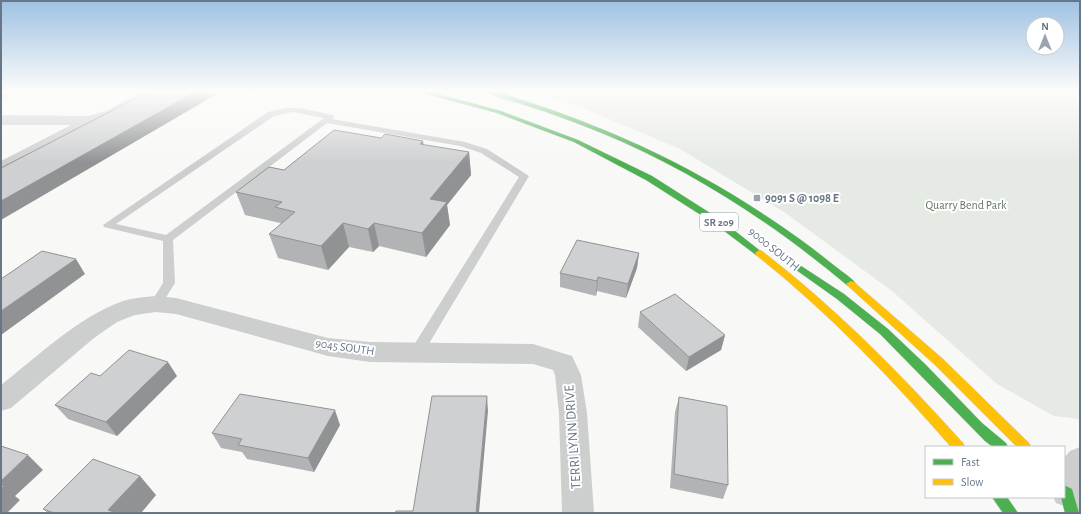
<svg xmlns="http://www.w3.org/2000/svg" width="1081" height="514" font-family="'Alegreya Sans',sans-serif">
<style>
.green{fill:#e6eae5}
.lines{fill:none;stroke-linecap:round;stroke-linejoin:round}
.fast-casing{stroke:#d5d6d6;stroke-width:1}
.slow-casing{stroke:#d5d6d6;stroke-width:1}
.lane{fill:#cdcece;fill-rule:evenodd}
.street{fill:#cdcece;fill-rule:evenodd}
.fast{fill:#4caf50;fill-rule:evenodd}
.slow{fill:#ffc107;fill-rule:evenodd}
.wall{fill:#b2b3b5}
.shaded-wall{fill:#919293}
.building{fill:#cfd0d2;stroke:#919293}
.poi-dot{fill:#9aa4ae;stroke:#fff;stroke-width:1.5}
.labels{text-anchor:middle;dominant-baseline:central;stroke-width:4;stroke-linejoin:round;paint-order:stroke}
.shield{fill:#fff;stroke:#95a0ab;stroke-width:1}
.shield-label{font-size:11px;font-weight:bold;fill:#687787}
.poi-label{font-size:12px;font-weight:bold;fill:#687787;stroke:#fff;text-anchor:start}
.park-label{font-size:12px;fill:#667963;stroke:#fff}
.street-label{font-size:12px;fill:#687787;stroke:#fff}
.near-street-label{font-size:14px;fill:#687787;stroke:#fff}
</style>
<rect width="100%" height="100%" fill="#f8f8f7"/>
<path class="green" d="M531 91H1080V419L1054 416 997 384 892 291 784 212 680 149 578 106Z"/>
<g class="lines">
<defs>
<path id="fast" d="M415 91H427L501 111 578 140 652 176 721 220 763 253 759 256 756 255 715 224 646 180 574 142 497 113Z
M483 91H494C609 126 704 170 801 240 815 250 827 260 840 270 845 274 852 278 856 284L851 287 848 286C774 224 693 171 604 134 577 123 551 113 524 105 511 100 495 98 483 91Z
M795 262 844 294 888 329 926 365 982 423 1006 443 1008 447H993L985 441 880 334 837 299 792 267 790 265 792 263Z
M1064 485 1072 489 1079 513H1065L1061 497H1064Z
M992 497H1007L1018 513H1003Z"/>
<path id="slow" d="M759 250 762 251C836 308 901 374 963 443L965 447H951C891 378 828 312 756 255L755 253Z
M851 281 854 282 943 359 1029 443 1031 447H1017L935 365 848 286 846 284Z"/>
</defs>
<use href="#fast" class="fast-casing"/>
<use href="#slow" class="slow-casing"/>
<path class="lane" d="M285 108H300L333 115 334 117 332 119 465 142 487 149 529 176 421 357 416 358 411 357 409 353 519 177 481 153 460 146 327 123 173 240 175 283 160 307 156 308 152 307 150 304 163 283V241L104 227 103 225 268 112ZM293 112 324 118 166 235 116 224 274 116Z"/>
<path class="street" d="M1 91H16L6 99 1 100Z
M143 91H162L160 94 118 116 96 124 7 172 1 173V161L71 125H1V115L89 116 108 110Z
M156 296 176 298 328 338 370 342 533 344 572 356 581 375 587 413 594 513H562L559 413 555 375 553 370 533 364 370 362 328 356 176 314 156 312 135 315 117 322 94 338 11 408 1 411V385C38 356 78 317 123 301 133 298 145 297 156 296Z
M1080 447V512L1056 503 1053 497H1064V458L1070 451Z"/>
<use href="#fast" class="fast"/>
<use href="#slow" class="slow"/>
</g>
<path class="wall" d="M424 145 469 152 471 175 447 205 450 225 426 257 379 246 373 252 349 247 328 270 278 258 269 234 281 224 280 223 245 215 236 192 284 170Z
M639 253 637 268 626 298 597 291 596 296 560 287V273Z
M640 312 725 335 721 350 686 371 638 327Z
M100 376H177L117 436 68 419 55 405Z
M679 397 728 485 723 499 670 488 675 412Z
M340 425 314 472 247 459 242 452 221 448 212 433Z
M156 495 141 513H48L43 509Z"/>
<path class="shaded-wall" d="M197 91H222L1 220V201Z
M423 141 426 162 420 144Z
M469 152 471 175 447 205 450 225 426 257 422 233 430 199Z
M343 223 349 247 328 270 321 246Z
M374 223 379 246 373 252 368 229Z
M639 253 637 268 626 298 628 284Z
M76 259 85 274 1 335V311Z
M598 277 597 291 596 296 597 281Z
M725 335 721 350 686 371 689 357Z
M168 362 177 376 117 436 106 422Z
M487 396 488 411 479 513H476Z
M335 410 340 425 314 472 308 458Z
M28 455 43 470 15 496 20 500 7 513H1V481Z
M140 476 156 495 141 513H111L108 510Z"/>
<path class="building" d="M150 91H197L1 201V168Z
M334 130 381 138 385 134 423 141 420 144 469 152 430 199 447 202 422 233 374 223 368 229 343 223 321 246 269 234 295 212 275 207 282 202 236 192 269 167 284 170Z
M577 240 639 253 628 284 598 277 597 281 560 273Z
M42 251 76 259 1 311V279Z
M675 294 725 335 689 357 640 312Z
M129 350 168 362 106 422 55 405 91 373 100 376Z
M240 394 335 410 308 458 238 445 242 439 212 433Z
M432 396H487L476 513H395L396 511H413Z
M679 397 727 406 728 485 674 474Z
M1 446 28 455 1 481Z
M93 459 140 476 108 510 116 513H54L43 509Z
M1 485 4 486 1 489Z"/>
<linearGradient id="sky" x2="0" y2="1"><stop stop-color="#9ec1e2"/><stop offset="0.56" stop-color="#fcfcfb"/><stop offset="1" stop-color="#fcfcfb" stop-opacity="0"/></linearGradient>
<rect width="1081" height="163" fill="url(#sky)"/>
<rect class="poi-dot" x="753" y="194" width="8" height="8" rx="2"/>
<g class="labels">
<rect class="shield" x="700" y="213" width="38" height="18" rx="3"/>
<g class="shield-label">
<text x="719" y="222">SR 209</text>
</g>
<g class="poi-label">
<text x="765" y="198">9091 S @ 1098 E</text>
</g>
<g class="park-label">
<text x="966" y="205">Quarry Bend Park</text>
</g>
<g class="street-label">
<text transform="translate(774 249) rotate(39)">9000 SOUTH</text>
<text transform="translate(345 347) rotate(8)">9045 SOUTH</text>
</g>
<g class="near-street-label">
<text transform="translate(573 437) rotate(-94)">TERRI LYNN DRIVE</text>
</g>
</g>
<rect width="1081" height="514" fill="none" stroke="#687787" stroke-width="4"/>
<rect x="925" y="446" width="140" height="52" fill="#ffffff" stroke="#c3c9cf"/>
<rect x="933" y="459" width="20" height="6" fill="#4caf50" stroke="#c3c9cf"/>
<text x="961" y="466" font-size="12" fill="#687787">Fast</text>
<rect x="933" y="479" width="20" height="6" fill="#ffc107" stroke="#c3c9cf"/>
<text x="961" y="486" font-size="12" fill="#687787">Slow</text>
<g transform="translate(1045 36)"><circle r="19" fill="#ffffff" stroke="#c3c9cf"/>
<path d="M0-3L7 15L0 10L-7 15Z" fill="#9aa4ae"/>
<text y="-6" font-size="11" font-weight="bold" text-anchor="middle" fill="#687787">N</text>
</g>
</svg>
